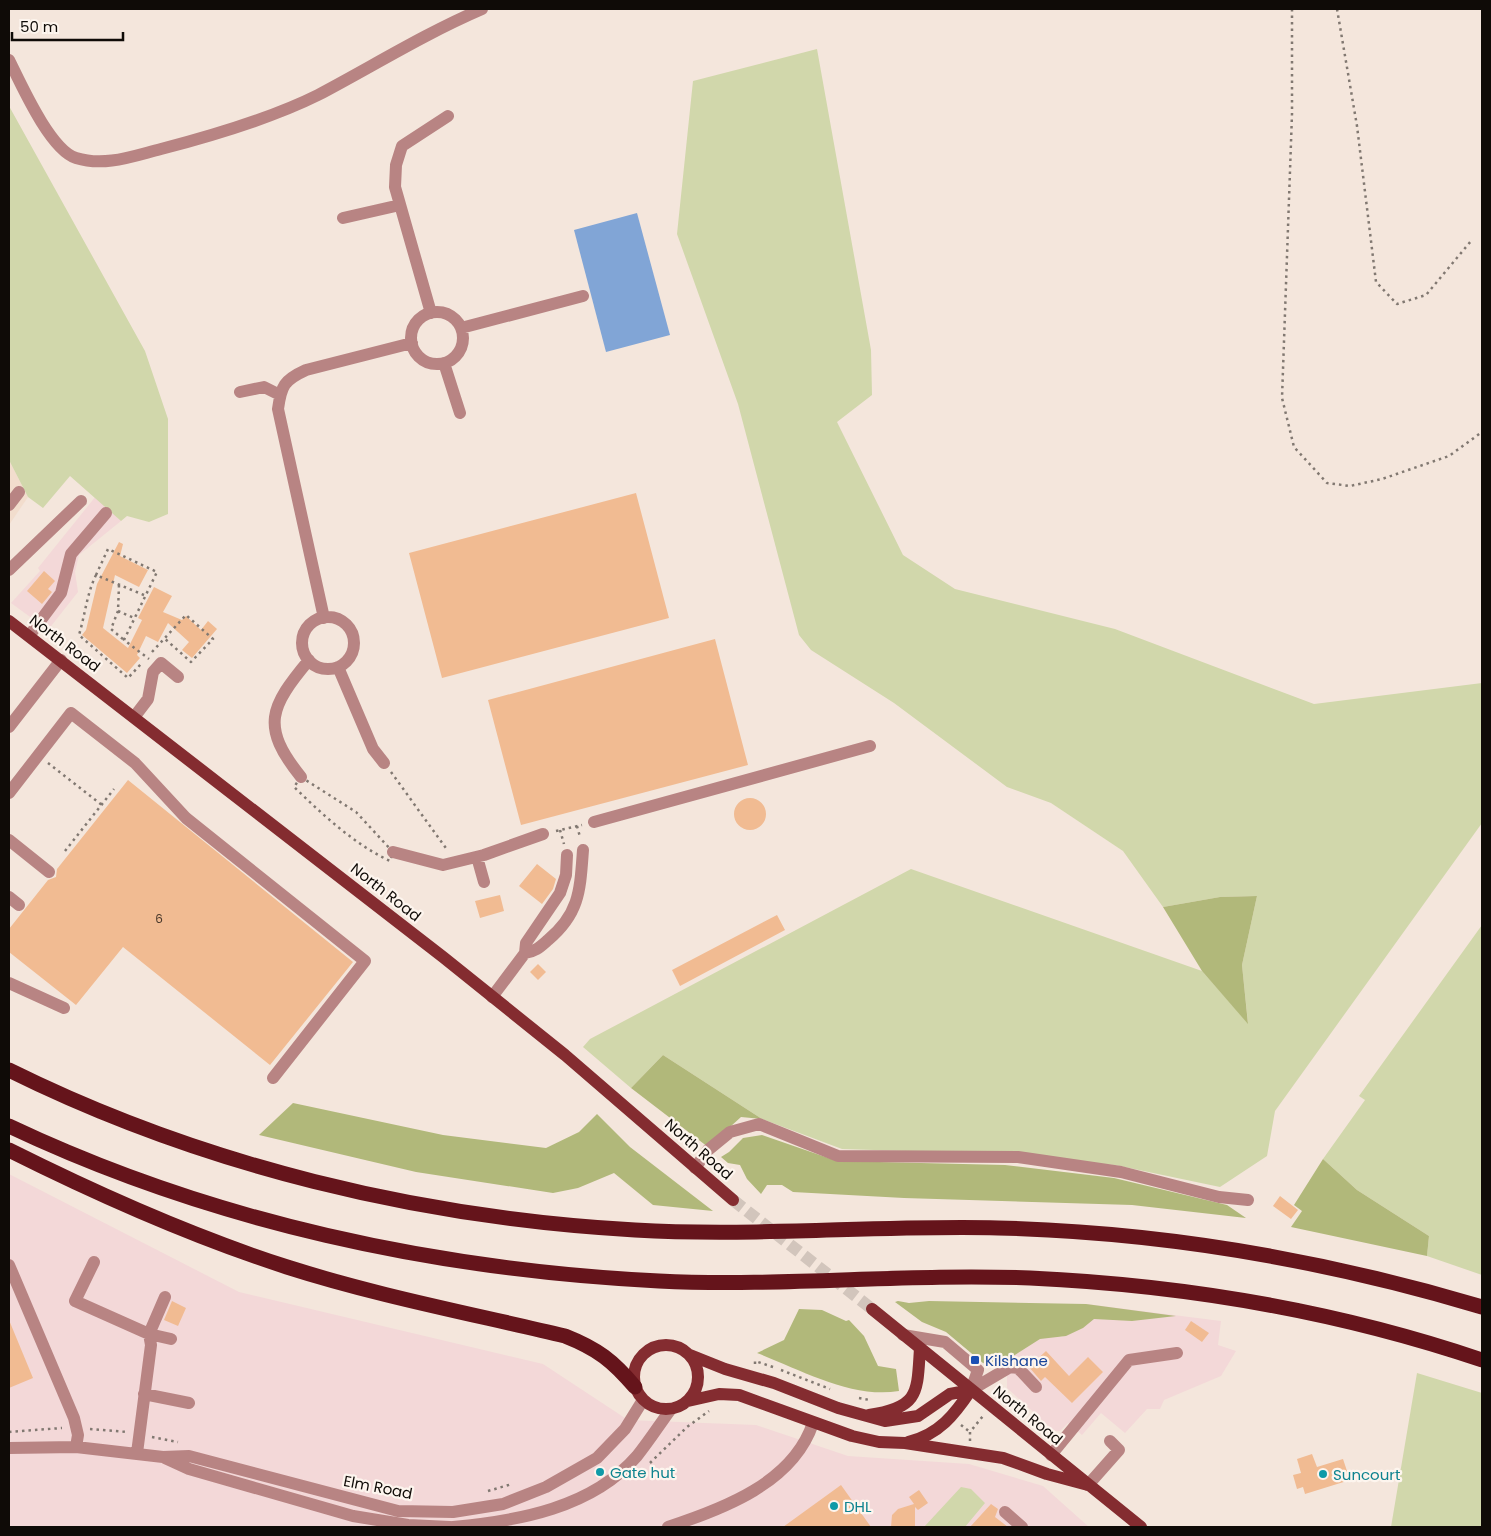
<svg xmlns="http://www.w3.org/2000/svg" width="1491" height="1536" font-family="Poppins,sans-serif">
<style>
.built{fill:#f2ddcd}
.industrial{fill:#f3d8d8}
.green{fill:#d1d7ab}
.forest{fill:#b1b87a}
.water{fill:#81a5d6}
.building{fill:#f1bb92}
.lines{fill:none;stroke-linecap:round;stroke-linejoin:round}
.major-tunnel{stroke:#d2c5bc;stroke-width:12;stroke-dasharray:12 6;stroke-linecap:butt}
.path{stroke:#817871;stroke-width:2.5;stroke-dasharray:2.5 4;stroke-linecap:butt}
.minor{stroke:#b88483;stroke-width:12}
.major{stroke:#842c30;stroke-width:12}
.highway{stroke:#65141b;stroke-width:15}
.transit-dot{fill:#1a4fb4;stroke:#fdf5ee;stroke-width:2}
.culture-dot{fill:#0f9aa8;stroke:#fdf5ee;stroke-width:2}
.labels{text-anchor:middle;dominant-baseline:central;stroke-width:4.5;stroke-linejoin:round;paint-order:stroke}
.number-label{font-size:12px;fill:#48372a}
.street-label{font-size:15px;fill:#0f0b07;stroke:#fdf5ee}
.transit-label{font-size:15px;fill:#164399;stroke:#fdf5ee;text-anchor:start}
.culture-label{font-size:15px;fill:#0d838f;stroke:#fdf5ee;text-anchor:start}
</style>
<rect width="100%" height="100%" fill="#f4e6dc"/>
<path class="built" d="M9 460 28 497 9 525Z"/>
<path class="industrial" d="M96 496 121 521 79 555 75 572 78 592 48 630 11 603 40 571 38 568Z
M9 1174 239 1292 543 1364 628 1420 756 1425 848 1456 969 1464 1043 1486 1089 1527H9Z
M1086 1304 1221 1321 1218 1345 1236 1351 1221 1376 1164 1400 1160 1409H1147L1125 1433 1101 1413 1082 1435 1068 1423 1060 1431H1054L1007 1388V1375L998 1360 1047 1333 1062 1337 1084 1325Z"/>
<path class="green" d="M817 49 871 350 872 395 837 422 903 555 955 589 1115 629 1314 704 1482 683V823L1275 1111 1267 1156 1220 1187 1115 1165 906 1151 842 1149 762 1119 663 1055 631 1088 583 1047 590 1039 911 869 1202 971 1248 1023 1242 965 1257 896 1220 897 1163 907 1123 851 1051 803 1007 787 894 703 811 650 799 635 738 404 677 234 693 81Z
M9 106 145 351 168 419V514L149 522 127 516 121 521 70 476 43 508 28 497 9 460Z
M1482 925V1275L1427 1256 1429 1236 1357 1190 1323 1159 1365 1100 1359 1096Z
M1417 1373 1482 1393V1527H1391Z
M961 1487 971 1489 985 1503 965 1527H924Z"/>
<path class="forest" d="M1257 896 1242 965 1248 1024 1202 971 1163 907 1220 897Z
M663 1055 762 1119 741 1117 708 1147 631 1088Z
M293 1103 443 1135 546 1148 579 1132 597 1114 630 1147 713 1211 653 1205 614 1173 578 1188 553 1193 416 1172 259 1135Z
M762 1135 837 1161 1005 1165 1114 1178 1227 1205 1246 1218 1132 1205 904 1198 793 1192 782 1185H767L761 1194 747 1179 740 1165 728 1163 721 1157 729 1152 743 1138Z
M1323 1159 1357 1190 1429 1236 1427 1256 1291 1227 1302 1211 1294 1205Z
M898 1301 909 1303 929 1301 1086 1304 1176 1316 1132 1321 1094 1319 1083 1328 1066 1336 1040 1339 996 1367 983 1363 946 1332 922 1322 895 1302Z
M799 1309 822 1310 846 1321 849 1320 864 1336 878 1366 896 1369 899 1391C852 1399 801 1370 757 1353L784 1340Z"/>
<path class="water" d="M637 213 670 335 606 352 574 230Z"/>
<path class="building" d="M636 493 669 618 442 678 409 553Z
M119 542 123 544 120 556 148 570 139 587 115 575 103 628 128 648 142 620 138 618 154 587 172 596 163 612 182 620 186 616 201 630 208 621 217 629 192 658 182 650 189 642 168 623 158 642 146 636 137 655 140 658 127 673 82 635 86 630 97 584Z
M44 571 55 581 48 589 52 592 42 604 27 591Z
M715 639 748 765 521 825 488 700Z
M128 780 353 962 270 1065 123 947 76 1005 9 952V929L48 880 56 877 57 869Z
M734 814a16 16 0 1 1 32 0a16 16 0 1 1-32 0Z
M537 864 556 879 553 889 542 904 519 886Z
M500 895 504 911 480 918 475 901Z
M777 915 785 930 680 986 672 970Z
M538 964 546 972 538 980 530 972Z
M1280 1196 1298 1210 1291 1219 1273 1206Z
M172 1301 186 1308 178 1326 164 1320Z
M9 1320 33 1378 9 1388Z
M1191 1321 1209 1333 1202 1342 1185 1330Z
M1046 1351 1069 1376 1088 1357 1103 1372 1072 1403 1045 1377 1041 1381 1029 1367Z
M1312 1454 1317 1467 1343 1459 1350 1480 1305 1494 1303 1487 1297 1489 1293 1475 1301 1473 1297 1459Z
M841 1485 871 1527H783Z
M919 1490 928 1503 918 1510 915 1507V1527H891L892 1515 898 1509 914 1504 909 1497Z
M991 1504 998 1509 995 1517 1008 1527H970Z"/>
<g class="lines">
<path class="major-tunnel" d="M733 1200 872 1309"/>
<path class="path" d="M1292 9V114L1282 398 1294 447 1327 483 1350 486 1382 479 1449 456 1482 432
M1337 9 1357 126 1376 282 1397 304 1426 295 1471 241
M96 575C87 593 85 615 79 635L128 678 141 664
M119 585 118 611 111 629 124 640
M144 595 96 575 108 549 157 572 124 640 149 659
M118 611 134 618
M152 652 186 615 213 639 191 662 164 638
M48 763 102 805
M391 772 448 851
M301 777 356 812 393 852 390 861C354 844 323 815 294 787Z
M577 826 580 837
M560 830 564 844
M556 831 582 825
M65 851 114 789
M755 1364V1361L776 1368
M781 1370 830 1389
M1000 1397 1004 1392 1000 1388
M859 1398 870 1400
M961 1425 970 1432
M90 1429 127 1432
M9 1432 62 1428
M152 1437 178 1442
M970 1441V1432L983 1416
M650 1463 687 1427 709 1411
M488 1491 512 1484"/>
<path class="minor" d="M9 60C21 84 50 150 76 158 105 167 133 156 161 149 211 136 272 118 318 95 373 66 424 34 482 9
M343 218 400 205
M411 338a26 26 0 1 1 52 0a26 26 0 1 1-52 0Z
M431 313 395 187 396 165 402 146 448 116
M461 328 583 296
M444 363 460 413
M240 392 264 387 280 395
M9 505 19 492
M9 570 81 501
M302 643a26 26 0 1 1 52 0a26 26 0 1 1-52 0Z
M324 618 278 409C281 386 284 380 306 370L412 343
M29 636 61 593 71 554 106 513
M338 667 373 749 384 763
M135 716 148 699 153 672 161 663 178 677
M9 727 61 660
M301 777C260 726 270 707 309 660
M9 793 71 713 135 763 186 818 365 961 273 1078
M594 822 870 746
M9 840 49 872
M393 852 443 865 484 855 543 834
M477 857 484 882
M9 897 19 905
M525 953C535 952 540 947 548 940 580 913 580 890 583 850
M9 983 64 1008
M492 997 525 953 526 943 560 893 566 875 567 855
M695 1168 708 1150 730 1132 759 1124 838 1156 1018 1157 1121 1172 1219 1197 1248 1200
M94 1262 75 1301 149 1334 171 1339
M9 1265 74 1418 78 1435 76 1447
M903 1335 945 1342 978 1370 971 1390
M971 1390 1010 1367 1018 1368 1036 1387
M144 1394 189 1403
M9 1448 76 1447 163 1457 189 1456 398 1511 453 1512 503 1504 546 1487 597 1458 625 1429 643 1400
M137 1453 151 1345 149 1334 165 1297
M1051 1455 1129 1360 1177 1353
M165 1458 189 1469 353 1516 408 1525 450 1527
M1088 1485 1119 1450 1110 1441
M1005 1512 1022 1527
M453 1527C518 1521 592 1508 637 1456 649 1441 660 1424 671 1409
M668 1527C723 1509 793 1483 813 1423"/>
<path class="major" d="M9 621 443 957 565 1055 733 1200
M872 1309 1141 1527
M634 1377a32 32 0 1 1 64 0a32 32 0 1 1-64 0Z
M690 1355 725 1369 774 1383 838 1408 885 1421 918 1416 950 1394 971 1390
M688 1401 719 1394 739 1395 852 1436 879 1442 905 1443 1003 1458 1047 1474 1088 1485
M869 1415C920 1407 917 1393 920 1348
M908 1442C939 1435 955 1414 971 1390"/>
<path class="highway" d="M9 1070C203 1166 420 1218 635 1230 756 1237 877 1225 998 1228 1163 1232 1325 1260 1482 1307
M9 1126C212 1222 436 1270 659 1281 783 1287 906 1273 1030 1278 1183 1285 1337 1311 1482 1360
M9 1150C99 1195 191 1236 287 1267 378 1296 473 1314 565 1336 598 1349 613 1361 635 1387"/>
</g>
<rect class="transit-dot" x="970" y="1355" width="10" height="10" rx="2.5"/>
<g class="culture-dot">
<circle cx="600" cy="1472" r="5"/>
<circle cx="1323" cy="1474" r="5"/>
<circle cx="834" cy="1506" r="5"/>
</g>
<g class="labels">
<g class="number-label">
<text x="159" y="918">6</text>
</g>
<g class="street-label">
<text transform="translate(65 643) rotate(37)">North Road</text>
<text transform="translate(386 892) rotate(38)">North Road</text>
<text transform="translate(699 1149) rotate(41)">North Road</text>
<text transform="translate(1028 1415) rotate(39)">North Road</text>
<text transform="translate(378 1487) rotate(11)">Elm Road</text>
</g>
<g class="transit-label">
<text x="985" y="1360">Kilshane</text>
</g>
<g class="culture-label">
<text x="610" y="1472">Gate hut</text>
<text x="1333" y="1474">Suncourt</text>
<text x="844" y="1506">DHL</text>
</g>
</g>
<rect width="1491" height="1536" fill="none" stroke="#0f0b07" stroke-width="20"/>
<path d="M12 32v8h111v-8" fill="none" stroke="#0f0b07" stroke-width="2.5"/>
<text x="20" y="32" font-size="15" fill="#0f0b07" stroke="#fdf5ee" stroke-width="4" paint-order="stroke">50 m</text>
</svg>
